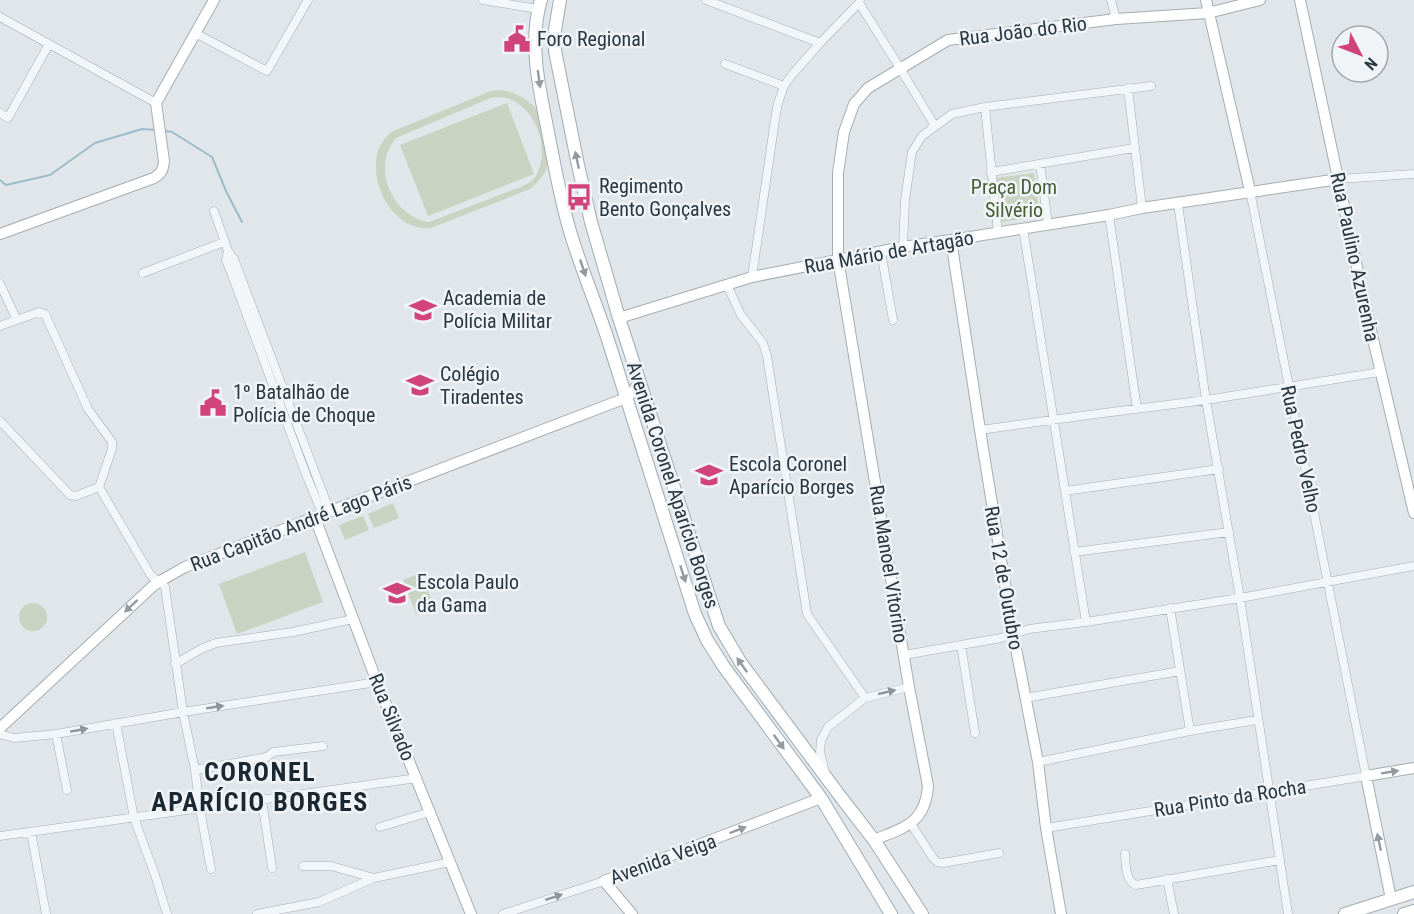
<svg xmlns="http://www.w3.org/2000/svg" width="1414" height="914" font-family="'Roboto Condensed',sans-serif">
<style>
.green{fill:#cad3c1;fill-rule:evenodd}
.lines{fill:none;stroke-linecap:round;stroke-linejoin:round}
.stream{stroke:#9bbdca;stroke-width:2}
.street-casing{stroke:#a5aeb3;stroke-width:9}
.secondary-casing{stroke:#a5aeb3;stroke-width:12}
.primary-casing{stroke:#a0adb5;stroke-width:14}
.street{stroke:#f3f6f8;stroke-width:8}
.secondary{stroke:#fff;stroke-width:10}
.primary{stroke:#fff;stroke-width:12}
.oneway{fill:#949ba0}
.oneway2{fill:#8e969c}
.labels{text-anchor:middle;dominant-baseline:central;stroke-width:5;stroke-linejoin:round;paint-order:stroke}
.street-label{font-size:20px;fill:#293741;stroke:#f0f4f7}
.poi-label{font-size:20px;fill:#293741;stroke:#f0f4f7;text-anchor:start}
.park-label{font-size:20px;fill:#465d36;stroke:#f0f4f7}
.district-label{font-size:26px;font-weight:bold;letter-spacing:1.5px;fill:#1b2832;stroke:#f0f4f7}
</style>
<rect width="100%" height="100%" fill="#e0e6e9"/>
<path class="green" d="M499 90C516 91 538 104 543 121 545 128 545 137 546 144 547 152 549 159 547 167 544 176 537 183 530 189L431 228C394 232 368 184 378 151 380 144 386 137 391 132L491 91ZM493 97C498 97 503 97 507 98 536 108 550 147 537 174 535 180 529 183 523 186L429 222C399 218 378 183 387 154 389 148 392 143 396 138Z
M507 103 534 174 428 216 400 145Z
M1034 173 1040 217 993 223 987 179Z
M393 503 399 518 374 528 368 514Z
M363 516 369 530 345 540 339 525Z
M305 552 323 602 237 634 219 584Z
M421 573 434 606 416 614 403 580Z
M19 617a14 14 0 1 1 28 0a14 14 0 1 1-28 0Z"/>
<g class="lines">
<path class="stream" d="M165 131 172 132 212 157 226 191 242 222
M0 180 6 185 50 175 95 143 142 129 156 130"/>
<defs>
<path id="street" d="M483 0 538 9
M706 0 820 43
M1111 0 1116 19
M859 3 900 68 935 126
M0 17 156 103
M195 33 267 71 308 0
M725 64 784 86
M1128 88 1142 208
M985 107 998 233
M0 113 8 118 49 44
M1040 164 1048 224
M991 172 1134 148
M1339 179 1414 174
M1178 204 1206 400 1240 598 1288 914
M214 211 228 251 234 259 330 512
M1109 215 1137 409
M1023 228 1086 622
M903 247 905 200 912 152 922 136 952 114 985 107 1151 86
M228 251 226 260 232 275 307 477 323 515
M881 252 893 320
M143 273 224 242
M752 277 775 120 778 103 784 86 791 76 820 43 859 3 860 0
M0 284 17 320
M727 285 741 315 763 343 767 356 807 614 865 698
M0 326 39 312 45 314 88 409 112 442V449L99 487
M0 421 70 495 76 496 99 487 150 574C154 580 161 581 165 587L183 712 195 770 200 809 211 869
M980 430 1096 414 1206 400 1380 372
M1065 491 1219 469
M1074 552 1229 532
M1170 608 1190 731
M961 645 975 733
M904 655 1001 638 1029 629 1086 622 1240 598 1414 566
M175 664 201 649 216 643 293 632 353 619
M1025 698 1180 671
M116 723 134 818 155 875 167 914
M0 734 14 738 56 734 183 712 377 682
M56 734 67 790
M1038 762 1190 731 1257 720
M195 770 267 757 273 752 323 746
M825 772 820 752 821 740 828 727 865 698 909 687
M262 800 272 868
M911 824 933 858 937 862 943 863 999 853
M380 827 430 812
M1046 828 1366 776C1329 581 1288 386 1250 191
M31 832 46 914
M0 836 417 778
M1125 854C1126 865 1125 880 1136 885L1280 860
M303 866H331L374 878 450 862
M1167 879 1174 914
M257 914 319 902 374 878
M503 914 604 881"/>
<path id="secondary" d="M1206 0 1250 191
M1300 0 1365 305 1414 513
M0 234 154 178C162 173 163 170 164 161L156 103 214 0
M951 240 980 430 1013 633 1038 762 1046 828 1061 914
M619 318 752 277 903 247 951 240 1109 215 1142 208 1339 179
M315 518 377 682 471 914
M0 728 153 586 162 580 185 567 626 398 631 394 640 381
M874 840C905 827 925 824 928 786L909 687 838 259V173L844 132 854 104 868 88 948 40 1116 19 1208 13 1260 0
M1391 899 1366 776 1414 768
M632 914 604 881 821 798"/>
<path id="primary" d="M541 0C529 39 538 83 546 122 553 157 559 193 569 228 580 266 596 303 608 340 637 432 666 523 695 614L707 640 724 667 821 798 891 914
M560 0 555 30V51L578 165 591 222 619 318 719 626 741 663 840 796 874 840 922 914
M1345 914 1414 892
M1404 914 1414 911"/>
</defs>
<use href="#street" class="street-casing"/>
<use href="#secondary" class="secondary-casing"/>
<use href="#primary" class="primary-casing"/>
<use href="#street" class="street"/>
<use href="#secondary" class="secondary"/>
<use href="#primary" class="primary"/>
</g>
<defs><path id="oneway-solid" d="M-6-.8H1V-3.2L6.5 0L1 3.2V.8H-6Z" transform="scale(1.5)"/></defs>
<g class="oneway">
<use href="#oneway-solid" transform="translate(539 79) rotate(82)"/>
<use href="#oneway-solid" transform="translate(577 160) rotate(-102)"/>
<use href="#oneway-solid" transform="translate(583 268) rotate(71)"/>
<use href="#oneway-solid" transform="translate(683 574) rotate(72)"/>
<use href="#oneway-solid" transform="translate(131 606) rotate(137)"/>
<use href="#oneway-solid" transform="translate(742 665) rotate(-125)"/>
<use href="#oneway-solid" transform="translate(779 742) rotate(54)"/>
<use href="#oneway-solid" transform="translate(1390 772) rotate(-9)"/>
<use href="#oneway-solid" transform="translate(738 830) rotate(-21)"/>
<use href="#oneway-solid" transform="translate(1379 842) rotate(-102)"/>
</g>
<g class="oneway2">
<use href="#oneway-solid" transform="translate(887 692) rotate(-13)"/>
<use href="#oneway-solid" transform="translate(215 707) rotate(-9)"/>
<use href="#oneway-solid" transform="translate(79 730) rotate(-10)"/>
<use href="#oneway-solid" transform="translate(554 897) rotate(-18)"/>
</g>
<defs>
<symbol id="civic-bare" viewBox="-9 -9 18 18"><path d="M-.6-6.5H3V-4.5H.6V-3L4-1V1h2V6H-6V1h2V-1L-.6-3ZM-1.2 2.5V6h2.4V2.5Z" fill="#d04479" stroke="#f0f4f7" stroke-width="2.5" paint-order="stroke"/></symbol>
<symbol id="bus-bare" viewBox="-9 -9 18 18"><path d="M-5-6H5V4H4V6H2V4H-2V6H-4V4H-5ZM-3.5-4V0h7V-4ZM-3.5 1.2v1.5H-2V1.2ZM2 1.2v1.5H3.5V1.2Z" fill="#d04479" stroke="#f0f4f7" stroke-width="2.5" paint-order="stroke"/></symbol>
<symbol id="university-bare" viewBox="-9 -9 18 18"><path d="M0-5L7-2L0 1L-7-2ZM-4 1L0 2.5L4 1V4Q0 6-4 4Z" fill="#d04479" stroke="#f0f4f7" stroke-width="2.5" paint-order="stroke"/></symbol>
<symbol id="school-bare" viewBox="-9 -9 18 18"><path d="M0-5L7-2L0 1L-7-2ZM-4 1L0 2.5L4 1V4Q0 6-4 4Z" fill="#d04479" stroke="#f0f4f7" stroke-width="2.5" paint-order="stroke"/></symbol>
</defs>
<g fill-rule="evenodd">
<use href="#civic-bare" x="498" y="20" width="38" height="38"/>
<use href="#bus-bare" x="560" y="178" width="38" height="38"/>
<use href="#university-bare" x="404" y="291" width="38" height="38"/>
<use href="#school-bare" x="401" y="366" width="38" height="38"/>
<use href="#civic-bare" x="194" y="384" width="38" height="38"/>
<use href="#school-bare" x="690" y="456" width="38" height="38"/>
<use href="#school-bare" x="378" y="574" width="38" height="38"/>
</g>
<g class="labels">
<g class="street-label">
<text transform="translate(1023 31) rotate(-7)">Rua João do Rio</text>
<text transform="translate(889 252) rotate(-10)">Rua Mário de Artagão</text>
<text transform="translate(1355 257) rotate(78)">Rua Paulino Azurenha</text>
<text transform="translate(1301 449) rotate(78)">Rua Pedro Velho</text>
<text transform="translate(673 485) rotate(72)">Avenida Coronel Aparício Borges</text>
<text transform="translate(301 523) rotate(-21)">Rua Capitão André Lago Páris</text>
<text transform="translate(889 564) rotate(81)">Rua Manoel Vitorino</text>
<text transform="translate(1004 578) rotate(80)">Rua 12 de Outubro</text>
<text transform="translate(392 717) rotate(68)">Rua Silvado</text>
<text transform="translate(1230 798) rotate(-9)">Rua Pinto da Rocha</text>
<text transform="translate(663 859) rotate(-20)">Avenida Veiga</text>
</g>
<g class="poi-label">
<text x="537" y="39">Foro Regional</text>
<text x="599" y="186">Regimento<tspan x="599" dy="23">Bento Gonçalves</tspan></text>
<text x="443" y="298">Academia de<tspan x="443" dy="23">Polícia Militar</tspan></text>
<text x="440" y="374">Colégio<tspan x="440" dy="23">Tiradentes</tspan></text>
<text x="233" y="392">1º Batalhão de<tspan x="233" dy="23">Polícia de Choque</tspan></text>
<text x="729" y="464">Escola Coronel<tspan x="729" dy="23">Aparício Borges</tspan></text>
<text x="417" y="582">Escola Paulo<tspan x="417" dy="23">da Gama</tspan></text>
</g>
<g class="park-label">
<text x="1014" y="187">Praça Dom<tspan x="1014" dy="23">Silvério</tspan></text>
</g>
<g class="district-label">
<text x="260" y="772">CORONEL<tspan x="260" dy="30">APARÍCIO BORGES</tspan></text>
</g>
</g>
<g transform="translate(1360 54) rotate(132)"><circle r="28" fill="#f0f4f7" stroke="#a0a8ae" stroke-width="1.5"/>
<path d="M0-4.5L10 22L0 15L-10 22Z" fill="#d04479"/>
<text y="-9" font-size="16" font-weight="bold" text-anchor="middle" fill="#293741">N</text>
</g>
</svg>
